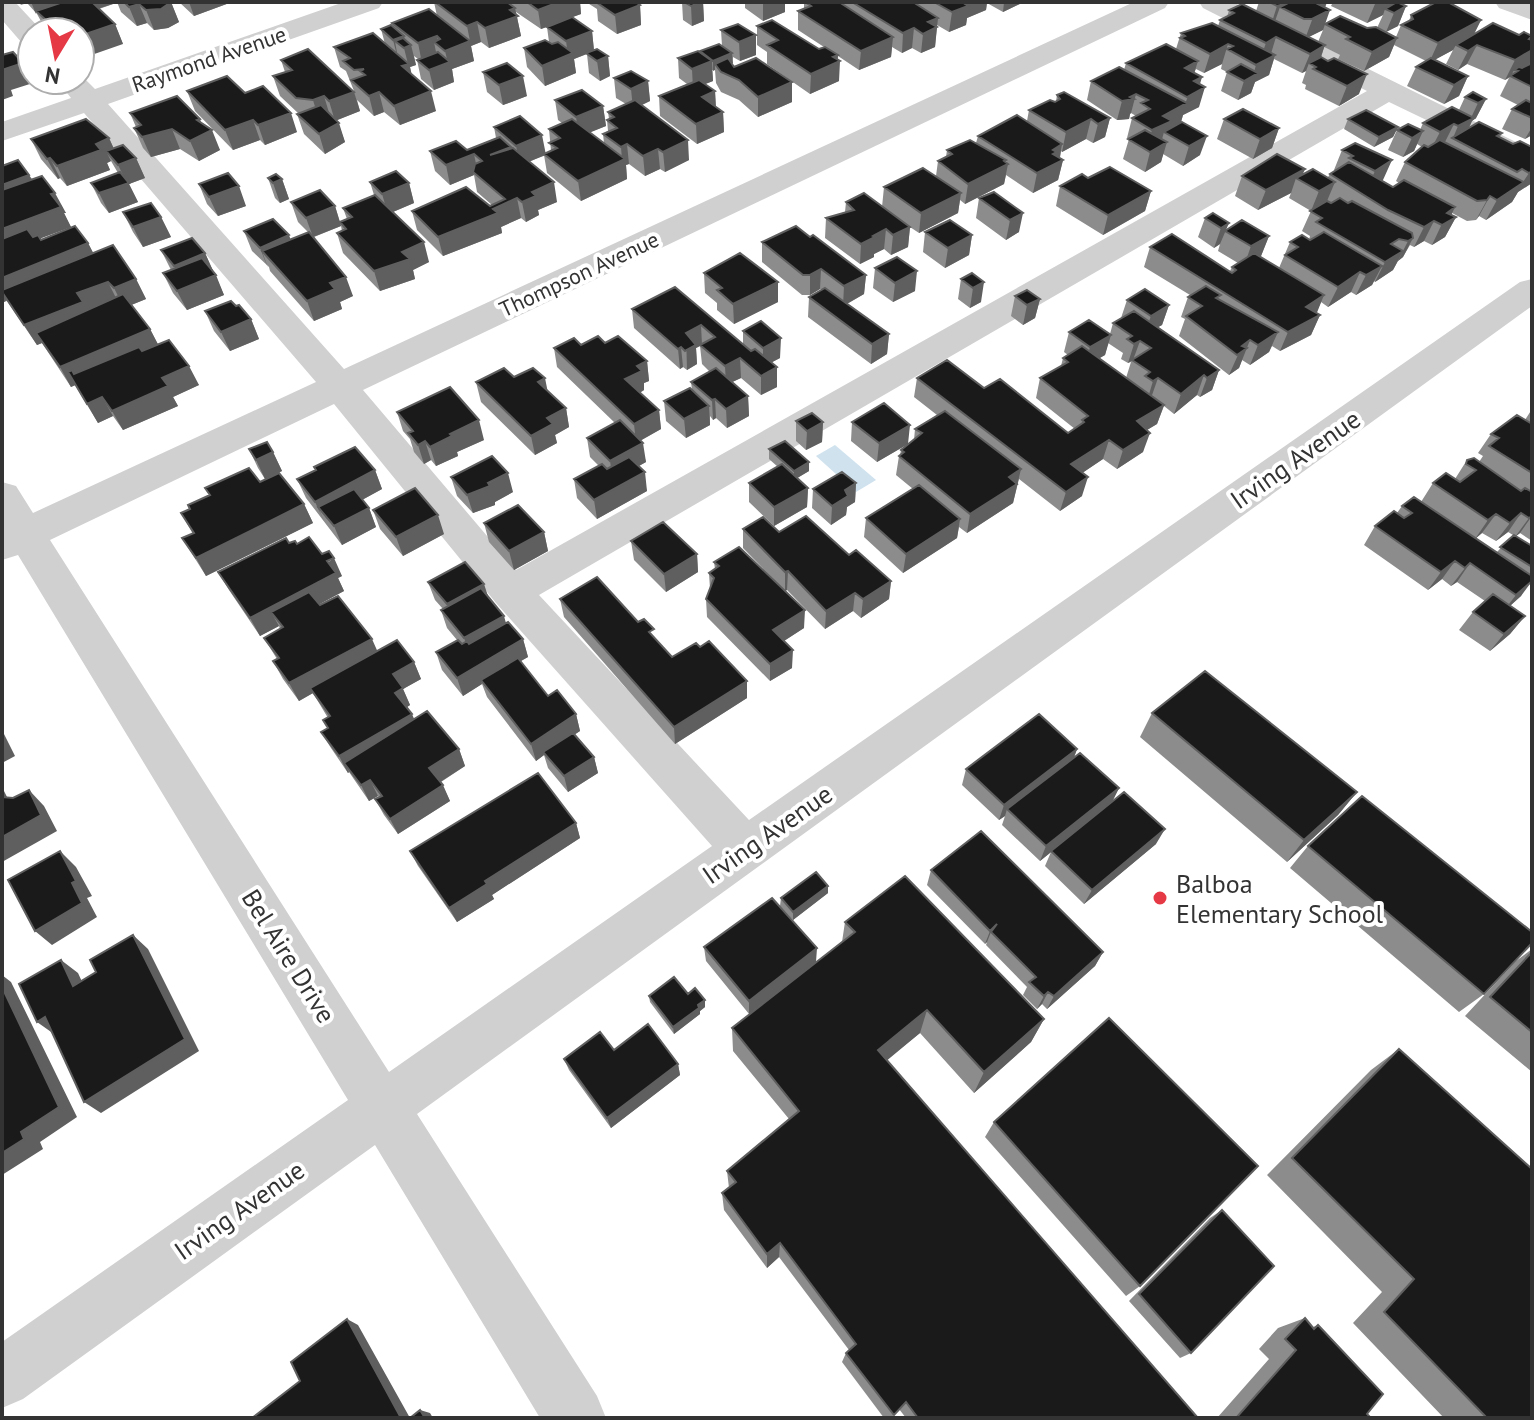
<svg xmlns="http://www.w3.org/2000/svg" width="1534" height="1420" font-family="'PT Sans',sans-serif">
<style>
.water{fill:#cfe2ee}
.lines{fill:none;stroke-linecap:round;stroke-linejoin:round}
.minor{fill:#d0d0d0;fill-rule:evenodd}
.wall{fill:#8c8c8c;fill-rule:evenodd}
.shaded-wall{fill:#5f5f5f}
.building{fill:#1a1a1a;stroke:#5f5f5f;stroke-width:2}
.poi-dot{fill:#e63946;stroke:#fff;stroke-width:3}
.labels{text-anchor:middle;dominant-baseline:central;stroke-width:8;stroke-linejoin:round;paint-order:stroke}
.far-street-label{font-size:22px;fill:#333;stroke:#fff}
.street-label{font-size:26px;fill:#333;stroke:#fff}
.poi-label{font-size:26px;fill:#333;stroke:#fff;text-anchor:start}
</style>
<rect width="100%" height="100%" fill="#fff"/>
<path class="water" d="M835 445 876 480 856 492 816 456Z"/>
<g class="lines">
<path class="minor" d="M2 2H15L42 31 32 32V45L22 43 2 20Z
M344 2H383L379 8 108 104 344 369 1134 2H1169L1165 8 363 390 516 570 1367 91 1203 8 1199 2H1233L1532 150V171L1389 102 539 595 749 820 1520 282 1532 279V306L417 1114 597 1396 606 1418H540L375 1145 23 1399 2 1408V1342L348 1100 18 555 2 560V482L16 486 33 513 316 382 84 113 2 141V122L71 98 57 80H80V74L95 89ZM334 404 496 603 712 846 389 1072 50 540Z
M1495 2H1532V20L1499 8Z"/>
</g>
<path class="wall" d="M19 2H116V3L99 9 115 24 123 44 80 32H47L37 14 27 3 21 5Z
M117 2H171L179 22 168 28 154 30 147 23 137 26 121 12Z
M179 2H232L194 16Z
M434 2H580L581 14 572 17 592 31 594 50 608 56 610 76 600 81 589 73 587 54 574 59 576 73 545 86 527 67 524 48 549 42 547 27 541 29 516 12 521 36 489 48 481 42 471 46 474 61 452 69 454 82 434 90 421 79 417 60 418 59 414 56 416 65 410 67 411 74 436 111 400 125 384 112 374 116 357 100 360 111 337 120 345 142 325 154 304 134 297 114H299L280 96 273 76 285 72 281 60 354 91 346 71 340 67 334 47 385 44 381 29 393 27 392 23 437 16Z
M586 2H635L640 5 641 25 617 34 598 21 597 9Z
M682 2H703L704 21 692 26 683 20Z
M745 2H785V12L763 21 745 8Z
M804 2H1024L1003 12 987 3 986 10 967 18 966 25 949 32 937 25 935 47 921 53 912 48 902 53 892 47 891 57 859 70 838 56 839 81 810 94 767 64V52L757 45V26L819 49 824 47 798 30V11L804 9Z
M1259 2H1327L1325 8V24L1367 28H1377L1383 15 1367 23 1331 6 1333 2H1405L1402 5 1406 6 1398 26 1386 32 1396 37 1401 25 1409 21 1411 15 1481 20 1474 34 1532 36V135L1525 139 1502 129 1512 109 1518 105 1500 96 1509 78 1505 80 1467 64 1458 70 1446 64 1453 50 1434 60 1468 76 1459 96 1444 104 1407 86 1416 67 1426 61 1394 45 1389 57 1364 71 1338 59 1340 55 1324 47 1321 58 1359 94 1339 106 1305 89 1306 85 1302 83 1306 71 1302 73 1274 59 1269 75 1255 82 1251 93 1238 100 1221 91 1227 72 1221 69 1222 64 1204 73 1196 69 1194 73 1200 84 1199 107 1183 115 1181 122 1200 155 1183 166 1163 154 1161 162 1145 172 1123 159 1129 139 1127 138 1132 118 1136 116 1131 113 1130 114 1129 119 1117 120 1087 100 1091 81 1124 70 1126 63 1176 49 1181 33 1218 26 1220 20 1227 17 1229 10 1256 11ZM1323 30 1318 42 1308 37Z
M721 30 756 35V55L740 61 733 57 732 63 734 67 792 102 758 117 739 100 721 92 716 83 715 70H712L713 81 705 84 715 91 716 107 723 112 724 132 697 144 660 116 659 96 687 84 679 78 678 58 722 46Z
M483 72 527 96 503 105 487 92Z
M614 78 648 81 650 101 642 105 689 160 665 172 660 169 645 176 629 164 626 165 627 179 581 201 547 173 544 155 529 162 557 202 538 210 539 215 526 222 521 218 501 227 502 233 443 256 417 230 412 211 492 205 477 192 474 175 450 185 435 171 430 151 467 150 496 138 494 127 545 153 551 151 549 129 562 123 558 120 555 100 603 106 606 126 590 132 604 143 603 134 608 131 607 120 609 119 608 112 626 104 616 98Z
M187 91 245 93 297 132 265 145 260 140 233 150 195 111Z
M1057 95 1110 118 1105 137 1093 143 1086 139 1062 152 1061 151 1060 158 1063 160 1058 180 1033 193 1006 175 1004 184 965 204 960 200 958 213 919 233 910 227 908 247 891 255 884 249 874 254V257L860 264 825 238 826 218 845 212 846 202 882 207 884 187 936 176 938 161 946 157 947 150 976 143 978 136 1027 121 1029 110 1056 101Z
M1465 97 1486 99 1476 118 1472 121 1469 128 1502 133 1500 137 1513 144 1532 147V183L1518 192 1512 202 1486 220 1479 216 1476 220 1467 221 1452 213 1451 215 1456 217 1445 237 1432 245 1424 241 1414 247 1410 245 1403 257 1398 261 1393 270 1375 282 1374 281 1372 285 1356 295 1351 292 1328 307 1321 302 1316 313 1320 315 1311 335 1280 351 1272 346 1269 352 1250 365 1242 360 1239 368 1229 375 1179 336 1185 319 1181 317 1188 297 1190 295 1144 267 1150 247 1230 271 1232 267 1238 263 1218 251 1220 244 1214 248 1198 237 1205 218 1227 230 1269 236 1261 256H1259L1279 268 1290 242 1309 240 1310 236 1302 231 1311 211 1289 198 1291 193 1258 210 1235 196 1242 176 1303 175 1328 177 1330 174 1335 171 1334 170 1342 150 1355 143 1382 180 1393 187 1399 183 1396 181 1405 162 1422 147 1417 144 1414 151 1403 157 1388 150 1397 130H1420L1423 123 1459 110Z
M130 113 201 123 220 150 199 161 180 149 151 157 143 148 134 128 136 127Z
M1224 119 1279 128 1272 148 1253 159 1217 139Z
M1348 119 1398 127 1393 137 1374 147 1344 129Z
M109 138 114 149 136 158 145 178 129 184 138 202 109 213 101 203 91 183 118 173 111 161 107 163 110 170 67 186 60 178 58 179 41 159 31 139Z
M2 166 29 175 32 179 66 213H64L71 227 40 238 41 240 88 243 93 253 136 279 146 299 131 305 150 329 158 345 199 385 173 397 178 406 123 430 113 416 98 423 75 385 71 387 42 343 37 345 7 301 4 302 2 299Z
M268 178 282 179 289 199 280 203 275 198Z
M1088 178 1151 191 1145 211 1103 235 1056 206 1060 186Z
M370 182 409 183 414 203 393 212 429 262 413 270 415 279 380 291 343 253 337 233 342 231 341 226 314 237 353 296 340 302 342 309 314 321 270 271 269 267 252 251 244 231 291 240 308 232 298 222 291 202 335 206 340 222 347 219 343 208 374 195Z
M199 184 246 206 218 216 207 204Z
M994 192 1019 232 1006 240 976 218 979 198Z
M123 212 161 217 171 237 143 247 133 232Z
M925 232 972 235 969 255 945 268 923 252Z
M810 237 866 275 864 294 847 304 889 334 887 354 871 364 808 317 809 297 822 290 820 289 810 295H802L762 262V242Z
M161 250 205 253 224 295 187 310 173 293 163 273 171 270Z
M875 268 915 291 893 302 873 288Z
M704 273 778 302 734 324 717 310V303L705 293Z
M972 273 981 302 970 308 958 299 961 279Z
M675 287 743 345V331L780 358 772 362 777 387 761 395 741 378 732 382 748 396 749 416 727 428 716 418 713 420 710 416V425L686 438 666 421 664 401 692 390 691 382 710 372 702 364 700 346 696 348 697 364 687 370 683 367 680 369 634 328 632 309Z
M1015 296 1040 299 1035 318 1023 325 1011 316Z
M1127 300 1169 305 1162 325 1158 327 1219 370 1212 390 1200 397 1197 395 1174 414 1164 406 1157 424 1147 430 1143 452 1117 469 1103 459 1082 473V496L1060 511 1019 479 1013 503 967 533 959 527 957 538 903 573 864 537 866 518 913 489 896 475 899 456 900 455 901 450 914 440 915 429 937 415 914 397 917 378 984 388 1068 433 1075 429 1036 398 1040 378 1061 366 1063 358 1068 355 1064 352 1069 332 1110 334 1113 323 1121 318ZM1108 343 1123 353 1121 359 1128 363 1131 362 1126 378 1099 358 1105 355Z
M205 311 251 319 259 339 230 351 214 331Z
M605 343 647 361 649 381 644 383V390L640 393 659 410 661 429 640 441 646 462 639 466 647 491 597 519 577 498 574 479 599 466 590 457 587 438 615 423 557 367 554 348Z
M514 377 547 390 566 408 569 427 555 435 557 443 535 455 481 402 476 382Z
M1532 409V541L1520 533 1516 536 1532 546V572L1521 596 1510 606 1525 616 1510 634 1490 651 1459 630 1473 612 1485 601 1457 582 1451 586 1442 579 1428 590 1364 545 1375 526 1397 513 1402 506 1421 502 1433 483 1455 479 1467 460 1479 462 1483 456 1478 453 1491 434 1525 420ZM1508 532 1513 535 1497 552 1476 538 1482 533 1496 541Z
M397 412 484 440 457 452 458 456 436 466 431 460 424 464 414 452 410 439 403 431Z
M796 421 823 422 822 442 806 450 796 441Z
M852 422 908 444 877 462 851 441Z
M249 449 273 452 282 471 265 479 258 468Z
M769 449 809 462V471L797 478 808 488 807 507 774 526 749 502V483L778 467 769 459Z
M314 467 375 470 382 489 362 500 369 508 376 527 342 545 306 498 297 479 315 470Z
M451 477 513 492 495 502V505L473 513 457 496Z
M260 482 304 504 313 523 206 576 182 538 193 534 181 513 190 509 209 495 205 488Z
M856 483 855 502 847 507 846 515 831 525 812 508 813 489Z
M373 510 444 534 403 556 380 529Z
M484 523 544 532 548 551 514 570 489 542Z
M743 529 779 532 849 555 891 581 889 599 861 618 853 611 825 629 787 590 785 591 804 628 784 641 792 668 770 681 707 617 706 599 710 589 709 573 715 569 714 562 783 589 743 548Z
M631 541 697 554 698 572 666 592 634 560Z
M297 544 342 576 338 578 344 591 319 604 377 651 414 662 421 679 403 689 410 705 407 707 414 719 459 749 465 766 441 782 450 801 398 834 384 815 375 799 379 797 378 796 369 801 349 772 348 773 331 748 321 732 328 728 323 720 328 718 313 693 299 701 283 679 273 661 277 659 264 638 280 629 279 626 260 636 229 590 218 572Z
M428 582 488 598 506 623 523 639 528 657 520 661 548 696 576 714 580 731 575 734 594 757 598 773 568 792 548 768 544 755 536 761 487 697 482 684 463 696 442 670 436 652 457 640 447 628 441 610 443 609 435 600Z
M560 599 638 622 672 657 700 647 747 681V698L675 744 564 617Z
M1152 713 1357 792 1338 815 1287 862 1140 737Z
M1077 749 1074 758 1119 788 1112 802 1156 844 1084 904 1045 866 1051 852 1040 861 1002 825 1005 816 999 820 962 785 966 769Z
M576 823 580 838 492 895 494 899 457 922 418 866 410 851Z
M1308 846 1484 994 1459 1012 1290 868Z
M931 870 1103 952 1095 966 1047 1009 1042 1004 1037 1009 1023 995 1027 987 986 945 987 942 985 944 927 885Z
M828 886V893L793 920 780 906 781 898Z
M845 922 1044 1019 1031 1042 974 1093 920 1033 886 1060 1198 1418H906L899 1409 891 1418H884L842 1362 846 1353 849 1350 779 1257 767 1268 724 1210 722 1193 729 1188 727 1171 789 1119 733 1051 732 1028 842 942Z
M704 947 816 962 749 1014 706 961Z
M1532 949V1072L1465 1016 1516 961Z
M688 994 705 1007 700 1011V1014L674 1034 650 1002 649 996Z
M1399 1049 1532 1418H1444L1353 1323 1382 1292 1267 1175 1371 1070Z
M614 1050 678 1064 680 1075 611 1128 569 1070 564 1059Z
M994 1122 1140 1286 1126 1296 985 1137Z
M1222 1210 1191 1353 1180 1358 1129 1301 1210 1218Z
M1305 1318 1313 1327 1318 1325 1367 1414 1371 1418H1217L1269 1359 1259 1349 1278 1328Z"/>
<path class="shaded-wall" d="M31 2H66L36 11V14Z
M91 2H116V3L94 10Z
M171 2 179 22 168 28 154 30 146 10Z
M189 2H232L194 16Z
M559 2H580L581 14 541 29 538 10Z
M703 2 704 21 692 26 691 6Z
M763 2H785V12L763 21Z
M962 2H987L986 10 967 18 966 25 949 32 952 12Z
M1004 2H1024L1003 12Z
M1323 2H1327L1322 14 1330 10 1323 30 1305 39 1318 4Z
M1378 2H1405L1390 11 1385 9 1383 15 1367 23 1375 4Z
M1288 3 1280 7 1274 24 1271 25 1277 6Z
M139 4 147 23 137 26 129 7Z
M640 5 641 25 617 34 615 15Z
M1406 6 1398 26 1386 32 1394 13Z
M515 8 521 36 489 48 485 28 510 10Z
M938 18 935 47 921 53 923 34 928 22Z
M1481 20 1471 40 1456 45 1453 50 1429 63 1438 43Z
M477 22 481 42 471 46 474 61 452 69 454 82 434 90 429 70 448 63 445 51 470 41 467 26Z
M115 24 123 44 80 59V36Z
M914 28 912 48 902 53 903 33Z
M592 31 594 51 574 59 576 73 545 86 542 66 568 55 566 41Z
M756 35V55L740 61 739 42Z
M404 36 407 47 411 45 416 65 410 67 414 84 402 66 408 64 404 48 395 41 398 59 393 40Z
M437 36 439 45 434 42 437 57 422 63 418 43Z
M893 37 891 57 859 70 861 51Z
M1276 37 1270 57 1259 62 1266 43Z
M1532 37 1523 56 1532 50V62L1518 71 1514 70 1511 76 1505 80 1515 60 1529 39Z
M1397 38 1389 57 1364 71 1372 52Z
M1228 44 1222 64 1204 73 1210 54Z
M1325 45 1318 65 1309 63 1306 71 1302 73 1310 54Z
M1477 45 1467 64 1458 70 1468 51Z
M732 53 733 63 718 69 715 64V70L713 71V61Z
M838 55 837 63 840 61 839 81 810 94 811 74Z
M1275 55 1269 75 1255 82 1251 93 1238 100 1244 81 1253 76 1256 65Z
M608 56 610 76 600 81 597 61Z
M712 61 713 81 693 89 692 69Z
M1198 61 1192 80 1185 68Z
M23 63 33 83 11 90 13 96 2 100V70Z
M1367 74 1359 94 1339 106 1347 86Z
M523 76 527 96 503 105 499 85Z
M1468 76 1459 96 1444 104 1454 85Z
M1202 77 1198 91 1205 87 1199 107 1183 115 1181 122 1164 132 1161 143 1147 150 1152 130 1163 116 1185 104 1194 81Z
M648 81 650 101 633 109 631 89Z
M792 82V102L758 117V97Z
M431 91 436 111 400 125 394 106Z
M715 91 716 111 702 97Z
M354 92 360 111 335 121 329 101Z
M379 92 384 112 374 116 369 96Z
M1136 94 1131 113 1130 114 1129 119 1117 120 1122 101Z
M324 96 330 116 319 120 313 100Z
M1486 99 1476 118 1472 121 1464 138H1453L1458 126 1470 120 1478 103Z
M603 106 606 126 579 137 576 117Z
M723 112 724 132 697 144 696 124Z
M291 113 297 132 265 145 258 125Z
M1110 118 1105 137 1093 143 1098 124Z
M200 119 205 134 212 130 220 150 199 161 190 141 197 120Z
M1091 119 1086 139 1062 152 1066 132Z
M253 120 260 140 233 150 225 130Z
M339 123 345 142 325 154 319 134Z
M1454 124 1444 144 1430 151 1440 132Z
M1398 127 1393 137 1374 147 1379 137Z
M1532 127V135L1525 139Z
M1279 128 1272 148 1253 159 1260 139Z
M172 129 180 149 151 157 142 137Z
M1423 131 1414 151 1403 157 1412 138Z
M542 135 546 155 520 165 516 146Z
M1207 136 1200 155 1183 166 1189 146Z
M109 138 118 158 106 151 111 161 107 163 110 170 67 186 57 166Z
M688 140 689 160 665 172 663 152Z
M1167 142 1161 162 1145 172 1150 152Z
M627 144 629 164 626 165 627 179 581 201 578 181 622 160 621 147Z
M1062 144 1059 162 1063 160 1058 180 1033 193 1037 173 1053 150Z
M658 149 660 169 645 176 643 156Z
M474 154 478 174 473 172 474 175 450 185 446 165Z
M50 158 60 178 58 179 47 159Z
M136 158 145 178 129 184 138 202 109 213 99 193 127 183 118 165Z
M1006 160 1005 165 1008 164 1004 184 965 204 968 184Z
M1392 160 1383 180 1366 191 1375 171Z
M1305 169 1300 181 1296 178 1291 193 1258 210 1266 190Z
M1532 171V183L1518 192 1512 202 1486 220 1497 200 1523 182 1529 173Z
M29 175 40 195 2 192V185Z
M282 179 289 199 280 203 273 183Z
M554 182 557 202 538 210 539 215 526 222 522 202 532 192Z
M1335 182 1327 201 1311 211 1319 191Z
M409 183 414 203 388 214 382 194Z
M239 186 246 206 218 216 209 197Z
M1151 191 1145 211 1103 235 1108 215Z
M55 193 66 213H64L71 227 2 253V229L51 194Z
M961 193 958 213 919 233 921 213Z
M1490 196 1479 216 1476 220 1487 200Z
M517 198 521 218 501 227 502 233 443 256 438 237Z
M335 206 341 226 313 237 306 218Z
M1455 207 1448 222 1456 217 1445 237 1432 245 1447 213Z
M1023 213 1019 232 1006 240 1010 220Z
M161 217 171 237 143 247 133 227Z
M1434 221 1424 241 1414 247 1424 227Z
M1229 223 1220 244 1214 248 1221 228Z
M910 227 908 247 891 255 893 235Z
M886 229 884 249 874 254V257L860 264 861 244 873 236Z
M289 235 296 255 262 251 268 268 260 248Z
M972 235 969 255 945 268 948 248Z
M1269 236 1261 256 1244 266 1251 246Z
M1413 238 1403 257 1398 261 1408 241Z
M424 242 429 262 413 270 415 279 380 291 374 271 402 252Z
M88 243 98 262 2 292V278Z
M1403 251 1393 270 1375 282 1385 262Z
M205 253 214 273 184 286 174 266Z
M1382 266 1372 285 1356 295 1366 275Z
M821 269 820 289 810 295V275Z
M917 271 915 291 893 302 895 283Z
M1360 272 1351 292 1328 307 1338 287Z
M216 275 224 295 187 310 177 291Z
M866 275 864 294 843 306 844 286Z
M346 277 353 296 340 302 342 309 314 321 307 301 330 283Z
M136 279 146 299 124 308 114 288Z
M108 282 118 302 36 333 42 343 37 345 24 325 77 293Z
M778 282V302L734 324 733 304Z
M984 282 981 302 970 308 973 288Z
M2 292 7 300 4 302 2 299Z
M1324 295 1316 315 1306 307Z
M1040 299 1035 318 1023 325 1027 305Z
M1169 305 1162 325 1144 335 1151 316Z
M1320 315 1311 335 1280 351 1288 332Z
M251 319 259 339 230 351 221 332Z
M701 325 702 345 696 348 697 364 687 370 686 333Z
M150 329 160 348 71 387 60 367Z
M1278 332 1269 352 1250 365 1258 345Z
M889 334 887 354 871 364 872 344Z
M1111 335 1105 355 1085 367 1090 347Z
M781 338 780 358 763 367V348Z
M1250 340 1239 368 1229 375 1242 346Z
M1140 341 1133 360 1128 363 1134 344Z
M681 347 683 367 680 369 678 349Z
M740 358 741 378 726 385 725 366Z
M647 361 649 381 644 383V390L628 399 625 379 637 366Z
M189 366 199 385 173 397 178 406 123 430 112 411 162 378Z
M777 367V387L761 395V376Z
M1219 370 1212 390 1200 397 1207 378Z
M1204 375 1197 395 1174 414 1181 394Z
M545 378 549 398 538 382Z
M1158 378 1151 398 1147 401 1153 381Z
M748 396 749 416 727 428 726 409Z
M102 397 113 416 98 423 87 404Z
M715 399 716 418 713 420 712 400Z
M1164 405 1157 424 1130 440 1137 421Z
M709 406 710 425 686 438 684 419Z
M566 408 569 427 555 435 557 443 535 455 531 436 547 418Z
M659 410 661 429 636 443 634 424Z
M479 420 484 440 457 452 458 456 436 466 430 447 450 434Z
M823 422 822 442 806 450 807 431Z
M910 425 908 444 877 462 879 443Z
M1150 433 1143 452 1117 469 1123 450Z
M1109 440 1103 459 1066 484 1071 464Z
M425 441 431 460 424 464 418 445Z
M643 443 646 462 613 480 610 461Z
M273 452 282 471 265 479 256 460Z
M809 462V471L794 480V471Z
M1021 469 1013 503 967 533 970 514 1009 477Z
M375 470 382 489 327 519 318 507 324 521 315 502Z
M645 472 647 491 597 519 594 500Z
M508 473 513 492 495 502V505L473 513 467 495Z
M1088 477 1082 496 1060 511 1066 492Z
M856 483 855 502 847 507 846 515 831 525 832 506 845 490Z
M808 488 807 507 774 526V507Z
M304 504 313 523 206 576 196 558Z
M369 508 376 527 342 545 334 526Z
M1521 513 1508 532 1496 541 1510 523Z
M1496 514 1482 533 1475 539 1488 520Z
M438 515 444 534 403 556 396 537Z
M1532 516 1520 533 1515 537 1529 518Z
M960 519 957 538 903 573 906 554Z
M544 532 548 551 514 570 509 551Z
M697 554 698 572 666 592 664 574Z
M334 558 342 576 338 578 344 591 281 625 271 612 279 626 260 636 250 618Z
M1455 561 1442 579 1428 590 1441 572Z
M1470 563 1457 582 1451 586 1465 568Z
M788 571 787 590 785 591V572Z
M891 581 889 599 861 618 863 599Z
M1532 581 1521 596 1502 613 1516 595Z
M484 584 490 602 453 622 447 604Z
M855 593 853 611 825 629 826 611Z
M805 610 804 628 773 648V630Z
M504 616 509 634 470 656 464 638Z
M1525 616 1510 634 1490 651 1504 634Z
M372 639 380 657 310 688 313 693 299 701 289 683Z
M523 639 528 657 484 683 481 680 482 684 463 696 457 678Z
M793 650 792 668 770 681V664Z
M414 662 421 679 403 689 410 705 403 710 395 693 393 674Z
M747 681V698L675 744 674 727Z
M412 714 419 731 344 763 349 772 348 773 339 756Z
M576 714 580 731 546 754 543 752 544 755 536 761 531 744Z
M2 730 15 756 2 763Z
M459 749 465 766 437 784 429 768Z
M1077 749 1071 765 1007 809 1005 816 999 820 1004 805Z
M594 757 598 773 568 792 564 776Z
M370 780 378 796 369 801 361 785Z
M443 785 450 801 398 834 390 819Z
M2 787 15 813 2 800Z
M1119 788 1111 804 1040 861 1046 846Z
M29 790 44 806 57 831 2 862V837Z
M1357 792 1338 815 1287 862 1304 840Z
M576 823 580 838 492 895 494 899 457 922 449 908 485 881Z
M1165 829 1156 844 1084 904 1092 890Z
M60 851 76 867 92 896 87 898 97 917 52 945 35 931 72 883Z
M828 886V893L793 920V912Z
M997 924 991 932 987 942 985 944 990 931Z
M133 935 148 949 199 1051 101 1113 84 1102Z
M817 948 816 962 749 1014V1001Z
M1103 952 1095 966 1047 1009 1054 996Z
M61 960 78 973 90 999 73 986Z
M2 975 11 982 77 1117 40 1142 43 1149 2 1175V1153L21 1132 2 987Z
M1048 992 1042 1004 1037 1009 1044 996Z
M705 1000V1007L700 1011V1014L674 1034 673 1027Z
M927 1010 920 1033 873 1072 878 1050Z
M45 1017 54 1034 37 1022Z
M1044 1019 1031 1042 974 1093 984 1072Z
M678 1064 680 1075 611 1128 607 1118Z
M780 1243 779 1257 767 1268V1254Z
M347 1319 358 1325 410 1418H401Z
M420 1410 430 1413 433 1418H425Z"/>
<path class="building" d="M63 2H92L115 24 80 36V32H59L36 11Z
M124 2H171L161 9 146 10 139 4 129 7Z
M435 2H507L515 8 510 10 518 16 485 28 477 22 467 26Z
M527 2H559L538 10Z
M596 2H635L640 5 615 15Z
M684 2H702L691 6Z
M805 2H839L893 37 861 51 798 11 811 6Z
M852 2H913L938 18 928 22 937 27 923 34 914 28 903 33Z
M934 2H962L968 6 952 12Z
M1269 2H1323L1318 4 1330 10 1312 19H1304L1280 7 1288 3 1277 6Z
M1397 2 1406 6 1394 13 1385 9Z
M1436 2H1448L1481 20 1438 43 1401 25 1413 19 1411 15Z
M1242 4 1325 45 1310 54 1276 37 1266 43 1220 20 1234 13 1229 10Z
M429 9 470 41 445 51 434 42 440 39 437 36 418 43 392 23Z
M1340 16 1367 28 1376 27 1397 38 1372 52 1346 39 1350 37 1325 24Z
M572 17 592 31 566 41 547 27Z
M772 20 819 49 825 47 838 55 833 57 840 61 811 74 767 45 778 40 757 26Z
M1212 23 1275 55 1256 65 1227 49 1233 46 1228 44 1210 54 1180 38 1185 36 1181 33Z
M1493 23 1519 35 1524 32 1532 36 1529 39 1532 40V50L1515 60 1477 45 1468 51 1456 45Z
M738 24 756 35 739 42 721 30Z
M391 25 404 36 393 40 381 29Z
M373 33 409 64 402 66 431 91 394 106 379 92 369 96 351 80 365 75 360 71 364 69 354 70 343 61 350 58 334 47Z
M403 38 411 45 404 48 395 41Z
M545 40 552 44 558 42 573 53 542 66 524 48Z
M719 44 732 53 713 61 700 51Z
M1166 44 1198 61 1185 68 1202 77 1194 81 1205 87 1187 97 1126 63Z
M308 49 354 92 329 101 324 96 313 100 296 98 273 76 292 70 281 60Z
M597 49 608 56 597 61 586 53Z
M698 51 712 61 692 69 678 58Z
M13 52 23 63 2 70V55Z
M438 52 450 62 429 70 417 60Z
M1321 57 1328 61 1334 58 1367 74 1347 86 1313 69 1316 67 1309 63Z
M728 58 734 67 756 58 792 82 758 97 739 80 721 72 715 64Z
M1431 58 1468 76 1454 85 1416 67Z
M507 63 523 76 499 85 483 72Z
M1532 63V87L1510 76 1518 71 1514 70 1519 67 1522 68Z
M1241 64 1258 73 1244 81 1227 72Z
M1119 67 1187 103 1163 116 1172 121 1152 130 1132 118 1150 109 1141 103 1148 100 1136 94 1130 97 1134 99 1122 101 1091 81Z
M631 71 648 81 631 89 614 78Z
M227 76 245 93 263 86 291 113 258 125 253 120 225 130 187 91Z
M699 80 715 91 702 97 723 112 696 124 659 96Z
M582 90 603 106 576 117 555 100Z
M1064 92 1110 118 1098 124 1091 119 1066 132 1029 110 1050 100 1055 102 1060 99 1057 95Z
M1473 92 1486 99 1478 103 1465 97Z
M177 96 200 119 197 120 212 130 190 141 172 129 142 137 134 128 141 125 130 113Z
M635 100 688 140 663 152 658 149 643 156 627 144 621 147 603 134 617 128 607 120 614 117 608 112Z
M1526 100 1532 103V118L1512 109Z
M321 105 339 123 319 134 297 114Z
M1452 107 1474 118 1458 126 1454 124 1440 132 1423 123Z
M1243 109 1279 128 1260 139 1224 119Z
M1366 110 1398 127 1379 137 1348 119Z
M1017 115 1062 144 1053 150 1057 152 1053 154 1063 160 1037 173 978 136Z
M520 116 542 135 516 146 494 127Z
M86 119 109 138 96 144 101 150 57 166 50 158 47 159 31 139Z
M572 119 625 159 578 181 544 154 557 148 549 143 560 138 549 129Z
M1182 122 1207 136 1189 146 1164 132Z
M1479 122 1502 133 1497 136 1513 144 1520 141 1532 147V171L1529 173 1522 169 1517 172 1452 138Z
M1408 124 1423 131 1412 138 1397 130Z
M1145 130 1167 142 1150 152 1128 139Z
M500 137 511 147 490 155 513 148 554 182 532 192 536 196 522 202 517 198 493 209 498 213 438 237 412 211 466 187 490 206 505 199 473 172 475 164 482 161 474 154 446 165 430 151 456 141 467 150Z
M970 140 1006 160 1004 161 1008 164 968 184 938 161 952 154 947 150Z
M1440 140 1524 182 1497 200 1490 196 1487 200 1477 201 1405 162 1424 145 1428 147Z
M1355 143 1392 160 1375 171 1349 158 1353 156 1342 150Z
M123 145 136 158 118 165 106 151Z
M1277 154 1305 169 1266 190 1242 176Z
M18 160 29 175 2 185V166Z
M1349 162 1393 187 1404 180 1455 207 1447 213 1456 217 1442 225 1434 221 1424 227 1388 210 1330 174Z
M1110 167 1151 191 1108 215 1060 186 1082 174 1088 178Z
M923 168 961 193 921 213 884 187Z
M1313 169 1335 182 1319 191 1296 178Z
M396 171 409 183 382 194 370 182Z
M120 172 129 183 99 193 91 183Z
M228 173 239 186 209 197 199 184Z
M276 174 282 179 273 183 268 178Z
M42 176 55 193 51 194 61 207 2 229V190Z
M320 190 335 206 306 218 291 202Z
M994 192 1023 213 1010 220 979 198Z
M864 193 910 227 893 235 886 229 873 236 875 237 861 244 826 218 854 210 846 202Z
M375 195 424 242 402 252 410 259 374 271 337 233 346 229 340 222 352 217 343 208Z
M1340 198 1348 203 1352 201 1412 233 1413 238 1408 241 1399 239 1391 244 1403 251 1385 262 1316 222 1322 218 1310 211 1327 201 1331 203Z
M151 203 161 217 133 227 123 212Z
M1213 213 1229 223 1221 228 1205 218Z
M273 219 289 235 260 248 244 231Z
M950 220 972 235 948 248 925 232Z
M1242 220 1269 236 1251 246 1225 231Z
M75 226 88 243 2 278V239L27 229 33 237 38 235 41 240Z
M796 226 810 237 813 235 866 275 844 286 821 269 810 275H803L762 242Z
M309 232 346 277 330 283 335 289 307 301 262 251Z
M1324 232 1382 266 1366 275 1360 272 1338 287 1285 255 1298 247 1290 242 1302 235 1310 240Z
M1172 234 1232 273 1236 270 1232 267 1254 253 1324 295 1306 307 1320 315 1288 332 1150 247Z
M192 238 205 253 174 266 161 250Z
M113 245 136 279 114 288 108 282 77 293 83 302 24 325 2 292V290Z
M740 253 778 282 733 304 717 290 722 288 704 273Z
M897 257 917 271 895 283 875 268Z
M202 258 216 275 177 291 163 273Z
M972 273 984 282 973 288 961 279Z
M1206 286 1221 295 1216 298 1278 332 1258 345 1250 340 1242 346 1247 348 1237 355 1186 316 1202 306 1188 297Z
M675 287 751 351 755 349 777 367 761 376 740 358 725 366 700 345 715 337 701 325 686 333 696 345 685 351 681 347 678 349 632 309Z
M825 288 889 334 872 344 809 297Z
M1145 289 1169 305 1151 316 1127 300Z
M1027 290 1040 299 1027 305 1015 296Z
M123 294 150 329 60 367 36 333Z
M231 301 236 306 239 305 251 319 221 332 205 311Z
M1134 311 1219 370 1207 378 1204 375 1181 394 1158 378 1153 381 1145 376 1150 372 1132 360 1151 348 1140 341 1134 344 1127 339 1132 336 1113 323Z
M1089 320 1111 335 1090 347 1069 332Z
M761 321 781 338 763 348 743 331Z
M598 336 605 343 618 336 647 361 637 366 642 371 625 379 659 410 634 424 554 348 574 338 581 345Z
M169 340 189 366 162 378 168 386 112 411 102 397 87 404 68 372 72 370 74 374 139 347 142 351Z
M1082 346 1164 405 1137 421 1150 433 1123 450 1109 440 1071 464 1088 477 1066 492 917 378 947 360 984 388 1000 379 1068 433 1084 422 1082 420 1088 416 1040 378 1068 362 1063 358Z
M504 368 514 377 533 368 545 378 538 382 566 408 547 418 553 424 531 436 476 382Z
M716 368 748 396 726 409 715 399 712 400 691 382Z
M450 387 479 420 450 434 452 436 430 447 425 441 418 445 408 433 413 431 397 412Z
M690 388 709 406 684 419 664 401Z
M884 403 910 425 879 443 852 422Z
M945 411 1021 469 1009 477 1017 484 970 514 899 456 904 452 901 450 922 433 915 429Z
M812 413 823 422 807 431 796 421Z
M1517 415 1532 424V473L1489 446 1499 438 1491 434Z
M620 420 643 443 610 461 587 438Z
M785 441 809 462 794 471 769 449Z
M267 442 273 452 256 460 249 449Z
M355 447 375 470 315 502 297 479 316 470 314 467Z
M492 456 508 473 488 483 490 486 467 495 451 477Z
M629 457 645 472 594 500 574 479 602 464 607 469Z
M1474 458 1521 491 1525 488 1532 492V516L1529 518 1521 513 1510 523 1496 514 1488 520 1433 483 1446 473 1460 482 1476 470 1466 464 1467 460Z
M782 464 808 488 774 507 749 483Z
M249 468 260 482 279 473 304 504 196 558 182 538 194 533 181 513 190 509 188 505 210 495 205 488Z
M842 472 856 483 845 490 848 496 832 506 813 489Z
M919 485 960 519 906 554 866 518Z
M415 488 438 515 396 537 373 510Z
M354 489 369 508 334 526 318 507Z
M1414 497 1532 576V581L1516 595 1470 563 1465 568 1455 561 1441 572 1375 526 1394 511 1404 518 1412 513 1402 506Z
M518 505 544 532 509 551 484 523Z
M806 516 849 555 856 550 891 581 863 599 855 593 826 611 788 571 785 572 743 529 763 517 779 532Z
M663 522 697 554 664 574 631 541Z
M1514 535 1532 546V567L1500 547Z
M309 537 322 554 329 551 334 558 327 561 336 573 250 618 218 572 286 538 289 543 295 541 297 544Z
M739 547 805 610 773 630 793 650 770 664 706 599 714 578 709 573 719 566 714 562Z
M465 562 484 584 447 604 428 582Z
M597 577 638 622 644 619 654 629 649 632 672 657 696 643 700 647 709 641 747 681 674 727 560 599Z
M481 588 504 616 464 638 441 610Z
M309 592 320 605 338 596 372 639 289 683 273 661 279 658 264 638 283 627 271 612Z
M1493 594 1525 616 1504 634 1473 612Z
M508 622 523 639 457 678 436 652 458 640 462 644 467 641 469 644Z
M397 640 414 662 393 674 403 688 395 693 412 714 339 756 321 732 328 728 323 720 330 716 310 688Z
M518 658 548 696 557 690 576 714 531 744 481 680Z
M1205 671 1357 792 1304 840 1152 713Z
M427 711 459 749 429 768 443 785 390 819 375 799 382 796 370 780 361 785 344 763Z
M1039 714 1077 749 1004 805 966 769Z
M573 733 594 757 564 776 543 752Z
M1080 753 1119 788 1046 846 1007 809Z
M538 773 576 823 485 881 487 884 449 908 410 851Z
M29 790 41 815 2 837V797L13 798Z
M1124 792 1165 829 1092 890 1051 851Z
M1362 796 1532 932V943L1484 994 1308 846Z
M981 831 1103 952 1054 996 1048 992 1044 996 1029 982 1036 977 991 932 997 924 990 931 931 870Z
M60 851 76 881 72 883 82 903 35 931 8 880Z
M816 872 828 886 793 912 781 898Z
M905 876 1044 1019 984 1072 927 1010 878 1050 1198 1418H918L906 1402 894 1415 846 1353 856 1344 780 1243 767 1254 722 1193 736 1182 727 1171 799 1111 732 1028 855 932 845 922Z
M772 898 817 948 749 1001 704 947Z
M133 935 185 1039 84 1102 45 1017 37 1022 19 984 61 960 73 986 96 972 90 960Z
M1532 952V1032L1490 997Z
M674 977 688 994 695 988 705 1000 698 1005 699 1008 673 1027 649 996Z
M2 987 59 1107 21 1132 24 1139 2 1153Z
M1109 1018 1258 1166 1140 1286 994 1122Z
M648 1024 678 1064 607 1118 564 1059 600 1032 614 1050Z
M1399 1049 1532 1169V1418H1487L1384 1312 1414 1279 1292 1158Z
M1222 1210 1274 1266 1191 1353 1139 1294Z
M1305 1318 1314 1329 1318 1325 1383 1394 1367 1414 1371 1418H1236L1296 1350 1285 1339Z
M347 1319 401 1418H252L300 1381 291 1362Z
M420 1410 425 1418H410Z"/>
<circle class="poi-dot" cx="1160" cy="898" r="8"/>
<g class="labels">
<g class="far-street-label">
<text transform="translate(209 59) rotate(-19)">Raymond Avenue</text>
<text transform="translate(579 274) rotate(-25)">Thompson Avenue</text>
</g>
<g class="street-label">
<text transform="translate(1295 459) rotate(-35)">Irving Avenue</text>
<text transform="translate(767 834) rotate(-35)">Irving Avenue</text>
<text transform="translate(289 956) rotate(58)">Bel Aire Drive</text>
<text transform="translate(239 1210) rotate(-35)">Irving Avenue</text>
</g>
<g class="poi-label">
<text x="1176" y="883">Balboa<tspan x="1176" dy="30">Elementary School</tspan></text>
</g>
</g>
<rect width="1534" height="1420" fill="none" stroke="#333333" stroke-width="8"/>
<g transform="translate(56 56) rotate(190)"><circle r="38" fill="#ffffff" stroke="#adadad" stroke-width="2"/>
<path d="M0-6L14 30L0 20L-14 30Z" fill="#e63946"/>
<text y="-12" font-size="22" font-weight="bold" text-anchor="middle" fill="#333333">N</text>
</g>
</svg>
